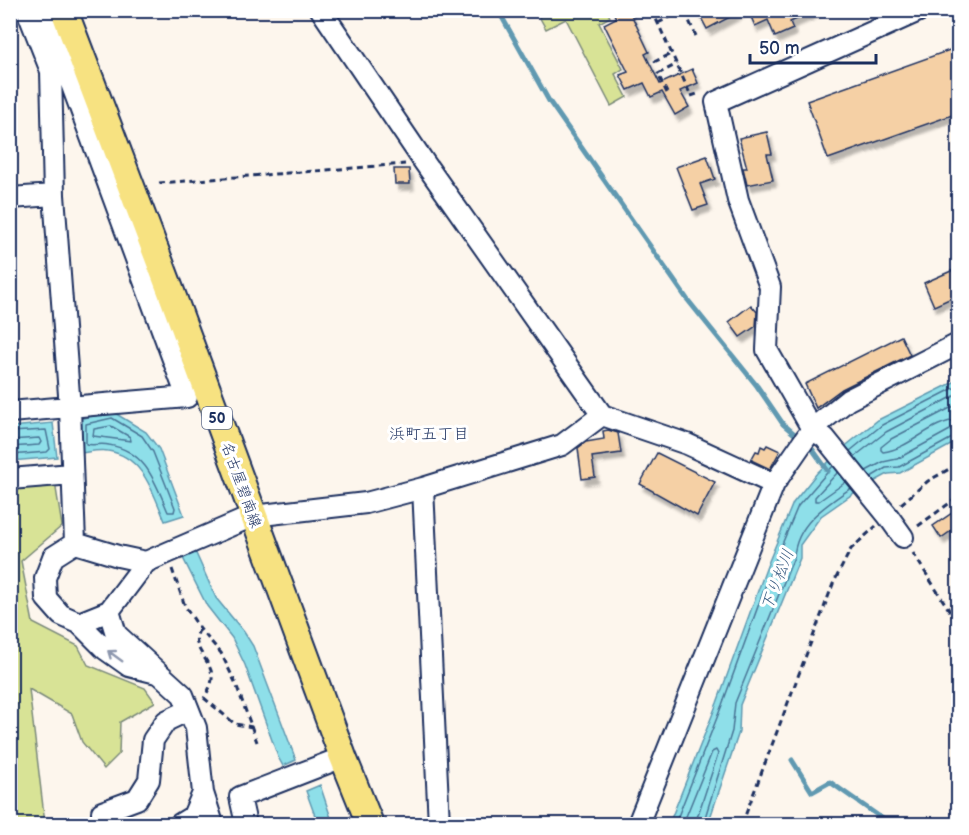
<svg xmlns="http://www.w3.org/2000/svg" width="969" height="835" font-family="'Balsamiq Sans','Klee One',sans-serif">
<style>
.green{fill:#d8e396;stroke:#7a897a;stroke-width:1.5}
.water{fill:#8edfe9;stroke:#6099b1;stroke-width:1.5}
.lines{fill:none;stroke-linecap:round;stroke-linejoin:round}
.shore{stroke:#497596;stroke-width:1.5}
.stream{stroke:#6099b1;stroke-width:5}
.building{fill:#f5d0a5;stroke:#1b2f5e;stroke-width:1.5;filter:url(#shadow)}
.minor-casing{stroke:#1b2f5e;stroke-width:24}
.major-casing{stroke:#1b2f5e;stroke-width:30}
.path{stroke:#1b2f5e;stroke-width:3;stroke-dasharray:6 4.5;stroke-linecap:butt}
.minor{stroke:#fff;stroke-width:20}
.major{stroke:#f7e281;stroke-width:26}
.oneway{stroke:#8d97ae}
.labels{text-anchor:middle;dominant-baseline:central;stroke-width:6;stroke-linejoin:round;paint-order:stroke}
.shield{fill:#fff;stroke:#5f6d8e;stroke-width:1.5}
.shield-label{font-size:14px;font-weight:bold;fill:#1b2f5e}
.street-label{font-size:15px;fill:#1b2f5e;stroke:#fff}
.neighbourhood-label{font-size:16px;fill:#1b2f5e;stroke:#fff}
.water-label{font-size:16px;font-style:italic;fill:#385b81;stroke:#fff}
</style>
<defs>
<filter id="shadow"><feDropShadow dx="3.5" dy="6" stdDeviation="1.5" flood-color="#0004"/></filter>
</defs>
<rect width="100%" height="100%" fill="#fdf6ed"/>
<filter id="ink" filterUnits="userSpaceOnUse"><feTurbulence type="fractalNoise" baseFrequency=".0167" numOctaves="2"/><feDisplacementMap in="SourceGraphic" scale="12" xChannelSelector="R" yChannelSelector="G"/><feConvolveMatrix kernelMatrix="1 2 1 2 8 2 1 2 1" color-interpolation-filters="sRGB"/></filter>
<g filter="url(#ink)">
<path class="green" d="M536 11H607L610 17 599 23 623 69 615 74 627 97 611 106 566 19 546 29Z
M54 476 62 526 21 561 33 623 78 646 88 665 145 688 155 702 120 722 119 754 104 769 82 742 72 714 29 689 45 824H11V479Z"/>
<path class="water" d="M958 380V441L900 473 888 474 857 491 821 516 800 545V558L740 705 739 732 708 824H669L717 703 767 566 793 503 817 473 843 448 878 420Z
M113 412 146 432 159 449 184 515 165 521C153 493 143 456 108 451 100 449 89 452 80 453L79 419Z
M53 423 57 457 11 461V427Z
M194 549 216 598 244 632 253 646 296 760 283 766 278 757 245 665 232 638 207 606 182 556Z
M320 785 333 824H318L306 791Z"/>
<g class="lines">
<path class="shore" d="M958 404 891 439 881 447V450L883 452C910 449 931 421 958 420
M112 418 142 436 153 452 175 508 174 512H168C155 482 146 451 109 445 101 443 93 446 86 444V424Z
M111 426 130 437 131 441 93 436 94 429Z
M10 432 46 430 50 449 47 452 10 455
M10 440 39 438 41 442 39 445 10 447
M850 451 882 425 958 386
M854 457 886 432 958 394
M866 471 883 462 897 459 950 430 958 429
M838 472 815 497V501H819L846 482
M871 477 886 468 899 467 954 437H958
M675 824 722 705 772 568 798 506 833 466
M683 824 712 752 716 750 718 754 695 824
M703 824 732 731 735 703 794 557C796 524 826 505 851 488"/>
<path class="stream" d="M498 10 549 101 687 299 757 386 783 424 813 450 828 471
M792 760 812 792 830 782 890 824"/>
</g>
<path class="building" d="M612 10H629L649 52 645 54 660 84 692 69 698 83 680 91 689 107 675 115 662 92 651 97 644 83 628 90 620 75 628 72 604 24 616 18Z
M697 10H743L707 29Z
M748 10H816V11L790 22 793 29 775 37 768 20 755 26Z
M958 47V113L828 159 807 101Z
M767 132 772 154H767L773 180 747 185 743 168H747L739 138Z
M707 156 715 179 700 184 708 205 693 210 676 167Z
M394 169H409L410 184H395Z
M958 268V295L934 306 924 283Z
M751 305 757 312 756 326 740 337 729 322Z
M901 336 910 355 842 389 816 408 805 384Z
M608 430 618 433 621 453 592 457 595 477 582 479 578 448 586 442 604 439 603 431Z
M767 445 780 451 770 469 751 460 756 451 759 452 761 446 765 448Z
M657 453 715 482 697 516 640 484Z
M958 509V526L941 538 933 526Z"/>
<g class="lines">
<defs>
<path id="minor" d="M27 10 51 71 54 195 70 408 75 543 53 557 45 578 46 598 61 615 79 623 109 611 146 562 253 516 366 503 423 488 562 445 602 415
M321 10 424 162 602 415 687 444 774 484
M10 198 54 195
M10 412 187 397 44 10
M10 479 72 474
M423 488 439 824
M903 537 888 516 825 438 812 429 767 350 770 287 738 200 716 102 921 10
M75 543 118 556 146 562
M109 611 116 634 183 695 196 728 203 793 193 816 180 824
M79 623 105 649 129 666 157 673
M203 793 213 824
M102 812 137 799 149 780 153 740 166 721 189 710
M246 824 240 797 343 757
M638 824 774 484 812 429 848 400 958 344"/>
<path id="major" d="M64 10 170 289 343 757 370 824"/>
</defs>
<use href="#minor" class="minor-casing"/>
<use href="#major" class="major-casing"/>
<path class="path" d="M652 10 691 96 700 93
M658 23 684 10 696 36
M654 62 671 54
M667 93 658 74 677 64
M159 183 405 164
M901 504 928 481 958 464
M918 526 958 497
M913 553 958 624
M172 569 185 606 200 629 221 653 236 684 257 742
M200 629C188 646 210 658 212 675 213 683 208 691 204 698
M204 698 235 724 252 727
M742 824 833 584 851 549 876 526"/>
<use href="#minor" class="minor"/>
<use href="#major" class="major"/>
</g>
<defs><path id="oneway-shaft" d="M-6 0H5M1.5-3L5.5 0L1.5 3" fill="none" stroke-width="1.6" stroke-linecap="round" stroke-linejoin="round" transform="scale(1.5)"/></defs>
<use class="oneway" href="#oneway-shaft" transform="translate(115 656) rotate(-144)"/>
</g>
<g class="labels">
<rect class="shield" x="202" y="407" width="30" height="22" rx="4.5"/>
<g class="shield-label">
<text x="217" y="418">50</text>
</g>
<g class="street-label">
<text transform="translate(241 485) rotate(70)">名古屋碧南線</text>
</g>
<g class="neighbourhood-label">
<text x="429" y="434">浜町五丁目</text>
</g>
<g class="water-label">
<text transform="translate(778 580) rotate(-69)">下り松川</text>
</g>
</g>
<rect width="969" height="835" fill="none" stroke="#fff" stroke-width="36"/>
<rect x="18" y="18" width="933" height="799" fill="none" stroke="#1b2f5e" stroke-width="2" filter="url(#ink)"/>
<path d="M750 54v9h126v-9" fill="none" stroke="#1b2f5e" stroke-width="3"/>
<text x="759" y="54" font-size="18" fill="#1b2f5e" stroke="#ffffff" stroke-width="4.5" paint-order="stroke">50 m</text>
</svg>
